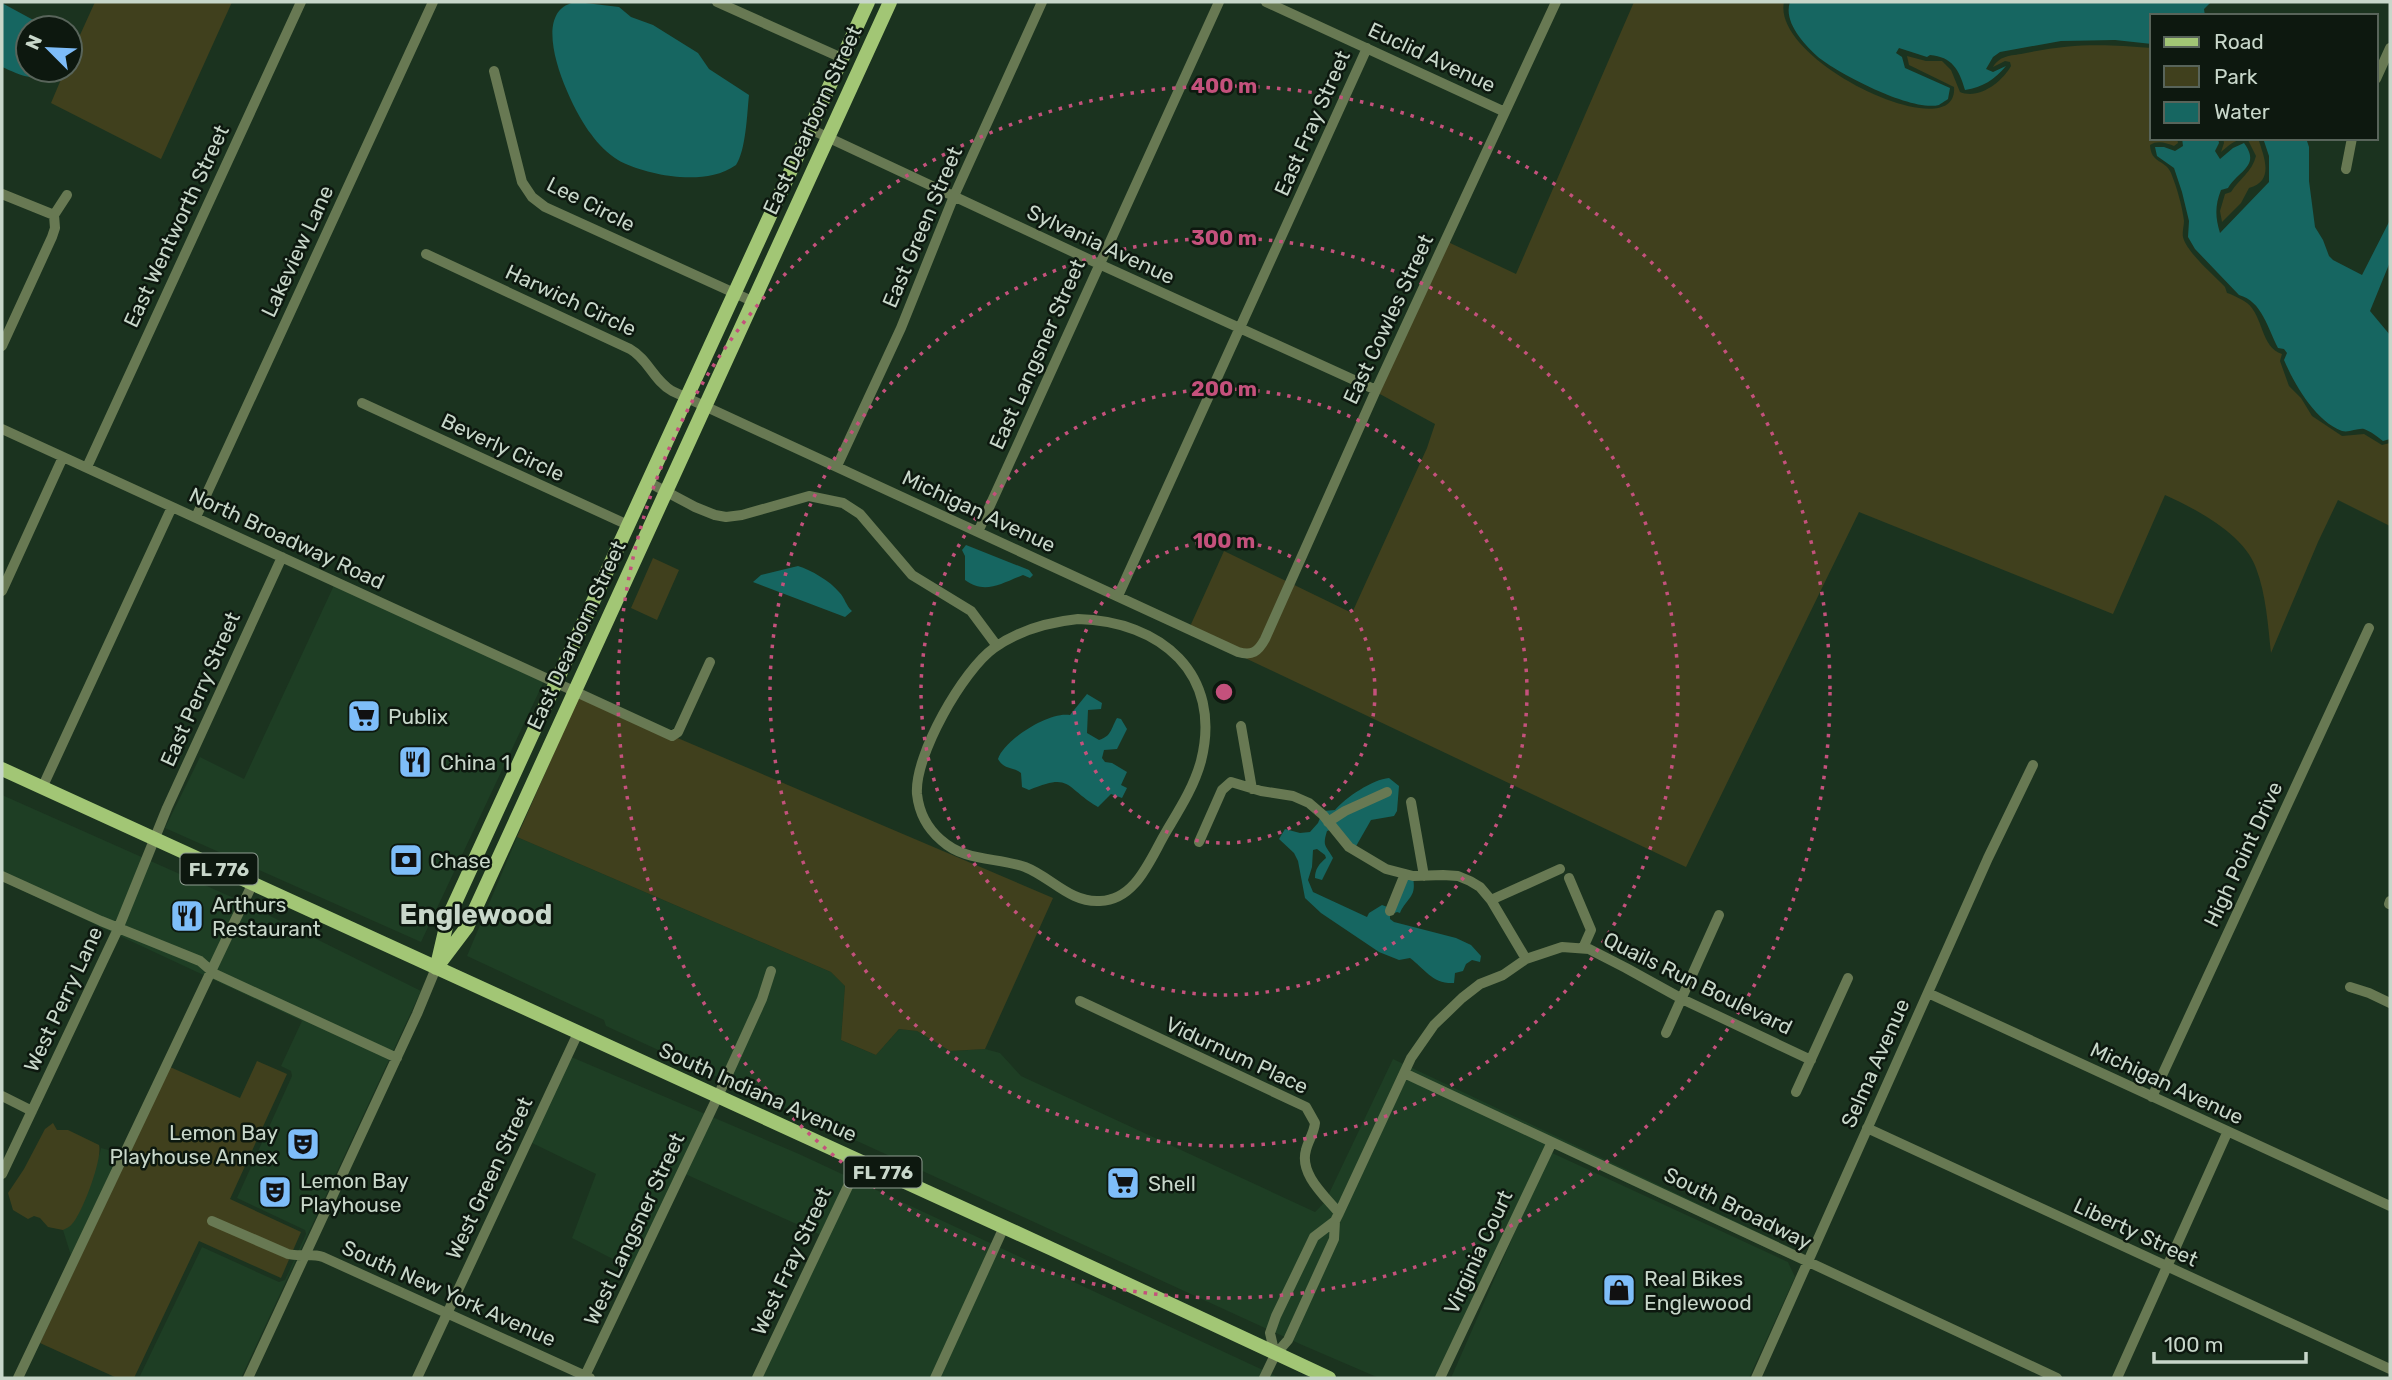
<svg xmlns="http://www.w3.org/2000/svg" width="2392" height="1380" font-family="Rubik,sans-serif">
<style>
.built{fill:#1e3e24}
.green{fill:#40401d}
.water{fill:#166661}
.lines{fill:none;stroke-linecap:round;stroke-linejoin:round}
.minor{stroke:#687953;stroke-width:10}
.major{stroke:#a2c675;stroke-width:14}
.ring{fill:none;stroke:#c4517c;stroke-width:3.5;stroke-dasharray:3.5 7}
.labels{text-anchor:middle;dominant-baseline:central;stroke-width:5;stroke-linejoin:round;paint-order:stroke}
.shield{fill:#0d180f;stroke:#909e92;stroke-width:2}
.shield-label{font-size:19px;font-weight:bold;fill:#c8d7ca}
.street-label{font-size:21px;fill:#c8d7ca;stroke:#0d180f}
.poi-label{font-size:21px;fill:#c8d7ca;stroke:#0d180f;text-anchor:start}
.district-label{font-size:28px;font-weight:bold;fill:#c8d7ca;stroke:#0d180f}
.centre{fill:#c4517c;stroke:#0d180f;stroke-width:3.5}
.ring-label{font-size:21px;text-anchor:middle;font-weight:bold;fill:#c4517c;stroke:#0d180f;stroke-width:5;stroke-linejoin:round;paint-order:stroke}
</style>
<rect width="100%" height="100%" fill="#1b331f"/>
<path class="built" d="M336 581 544 681 421 942 165 828 200 757 244 779Z
M2 795 236 899 421 991 241 1378H139L202 1247 279 1282 285 1280 306 1234 305 1230 237 1198 292 1076 291 1071 281 1066 302 1021 2 881Z
M517 837 831 972 845 986 841 1040 876 1055 899 1029 917 1031 950 1051 985 1049 1000 1053 1021 1076 1315 1212 1325 1202 1393 1059 1796 1250 1791 1259 1552 1148 1445 1378H1379L1300 1344 606 1026 604 1020 467 956Z
M569 1056 799 1154 1280 1378H757L823 1236 683 1173 638 1272 572 1238 596 1174 530 1142Z
M127 1147 73 1262 63 1230 100 1153 101 1148 116 1152Z
M1550 1152 1788 1262 1795 1277 1749 1378H1451Z"/>
<path class="green" d="M95 2H232L161 159 51 103 65 70H70V57Z
M1634 2H1784C1771 62 1959 150 1954 87L1909 65 1907 56 1926 61H1942L1951 70 1960 92C1979 100 2002 82 2011 66L2010 62 2005 61 1993 67C2001 54 2013 56 2026 53 2073 43 2105 44 2152 48V138H2177L2178 143 2174 146C2166 143 2158 140 2150 145 2151 164 2165 159 2171 173 2177 188 2182 205 2184 221 2184 226 2182 232 2183 237 2187 253 2214 275 2225 287L2227 293C2231 294 2243 300 2247 303 2263 315 2261 348 2282 354L2280 361 2289 386 2301 398 2312 416 2342 436 2364 434 2382 445 2390 443V526L2338 500 2318 542 2271 653C2268 625 2266 594 2256 568 2244 534 2196 509 2165 495L2113 614 1859 512 1686 867 1188 631 1224 551 1352 613 1427 448 1435 424 1378 393 1448 242 1516 274Z
M2223 138H2258C2264 157 2275 181 2249 188L2241 203 2222 222 2220 211 2225 194 2231 192C2240 178 2252 172 2256 156L2248 140C2237 137 2228 146 2221 152L2224 143Z
M653 558 679 570 657 620 631 608Z
M579 696 1053 898 985 1049 950 1051 917 1031 899 1029 876 1055 841 1040 845 986 831 972 517 837Z
M257 1061 287 1074 230 1199 301 1232 281 1278 199 1241 134 1378H117L40 1343 170 1067 240 1098Z
M53 1123 57 1130H68L99 1145C103 1158 82 1214 72 1224 70 1227 66 1228 63 1230L48 1227 40 1218 34 1216 28 1219 13 1210 8 1193 24 1169 45 1129Z"/>
<path class="water" d="M577 2 619 7 631 17 653 25 698 53 709 69 749 95C747 114 746 150 736 165 719 177 699 178 680 177 662 176 633 169 618 160 608 154 598 144 591 134 572 110 523 9 577 2Z
M1790 2H2211L2204 9 2205 16H2152V44L2115 40 2061 41 2000 52 1993 57 1986 69 1993 72 2006 66C1994 80 1983 87 1965 90 1959 69 1952 57 1930 55L1927 57 1899 48 1896 53 1902 57 1905 68 1950 88 1948 99C1947 100 1940 104 1939 105 1912 112 1839 74 1818 57 1804 44 1783 22 1790 2Z
M2 3 48 28H28V70H45C37 85 14 72 2 67Z
M2182 138H2218L2219 143 2215 151 2220 159 2233 148 2244 143C2261 166 2239 170 2228 188L2221 190C2215 205 2215 217 2220 233L2269 182V156L2263 138H2306L2309 147V181L2315 227 2323 240 2329 256 2333 260 2362 275 2390 220V262L2370 311 2390 335V439L2383 441C2378 437 2370 431 2364 429 2357 428 2349 433 2342 431 2316 422 2294 384 2284 360L2287 353 2284 349 2278 348C2268 329 2262 301 2239 295L2195 249 2188 237 2189 221 2182 192 2174 168 2157 156 2155 147H2164L2175 151 2183 146Z
M966 545 1029 570 1033 575 1030 578 1023 575C1002 583 985 595 965 580V556L962 550Z
M798 566C811 570 830 581 839 592 845 598 846 606 852 611L845 617 753 582 761 575Z
M1087 694 1102 703 1101 709 1088 710 1087 733 1099 740C1112 736 1111 728 1117 718L1121 719 1127 729 1117 749 1104 750 1102 758 1105 762 1112 763 1127 772 1121 785 1127 788 1122 798 1111 794 1098 807C1064 787 1072 772 1029 790L1022 787 1021 773C1012 766 1004 770 998 759 1004 740 1049 711 1070 715Z
M1389 778 1399 786 1397 811 1394 816 1371 820 1355 848 1333 829 1327 831C1322 847 1326 845 1333 858L1322 880 1315 878C1315 869 1319 864 1326 858L1325 855 1317 849 1313 850 1312 867 1308 880 1313 892 1367 917 1369 913 1382 905 1390 908 1402 877 1413 878C1417 898 1406 898 1400 913L1397 912 1390 915V919L1394 922 1456 938 1471 945 1481 956 1480 962 1472 960 1466 964 1463 971 1455 973 1454 983C1432 984 1425 969 1410 958L1399 960 1379 952 1321 913 1305 898 1298 861 1294 853 1279 839 1285 829 1300 833 1310 832 1318 823 1323 811 1335 810C1345 798 1373 779 1389 778Z"/>
<g class="lines">
<path class="minor" d="M717 2 842 58
M1266 2 1505 112
M494 71 522 182 532 197 545 207 752 301
M2376 79 2390 48
M810 129 1099 264 1376 390
M2346 169 2352 138
M2 194 54 215
M426 254 630 349C648 359 654 381 672 391L1238 652C1252 656 1258 652 1265 639L1376 390 1556 2
M2 346 52 237 55 228 54 215 67 195
M362 403 628 525
M2 429 672 736 678 732 710 662
M837 466 901 328 954 196 1042 2
M87 467 301 2
M648 482 695 507 715 515 726 517 742 515 809 496 843 503 860 514 912 575 971 611 997 646
M196 517 433 2
M978 532 1219 2
M2 591 63 457
M1118 596 1367 48
M1078 619C1161 621 1223 674 1201 761 1194 787 1179 810 1166 832 1150 859 1136 900 1100 901 1070 903 1051 877 1025 867 996 857 965 862 941 840 927 828 919 812 917 794 914 756 963 670 994 648 1019 630 1049 622 1078 619Z
M1241 726 1252 789
M42 788 172 507
M1411 802 1424 876
M1328 822 1345 811 1387 792
M1199 842 1222 790 1231 782 1261 791 1293 796 1309 803 1323 815 1349 847 1386 869 1413 876 1443 875 1458 876 1470 881 1480 887 1491 900 1526 959
M2 876 101 921 200 961 215 974 397 1058
M1569 878 1591 930 1583 948
M1491 900 1560 869
M2389 904 2390 901
M1390 911 1405 874
M2350 987 2369 993 2390 1003
M1928 993 2390 1206
M1080 1001 1306 1107 1315 1123C1314 1133 1308 1141 1306 1150 1299 1174 1325 1196 1339 1213
M1666 1033 1719 915
M1404 1073 2057 1378
M1796 1092 1848 978
M2 1096 32 1111
M2152 1097 2369 628
M1867 1128 2390 1369
M2 1174 118 929 167 808 282 557
M212 1221 288 1254C300 1257 311 1253 323 1257L590 1378
M1275 1355 1270 1333 1276 1316 1314 1237 1335 1221
M18 1378 252 885
M248 1378 417 1014 436 968
M417 1378 578 1033
M584 1378 718 1096 762 999 771 971
M757 1378 860 1161
M935 1378 1004 1227
M1264 1378 1275 1355 1288 1340 1334 1239 1335 1221 1339 1213 1411 1058 1434 1025 1462 998 1480 984 1503 975 1526 959 1562 947 1589 949 1626 968 1684 1000 1811 1060
M1440 1378 1552 1142
M1756 1378 1988 858 2033 765
M2117 1378 2227 1133"/>
<path class="major" d="M2 769 1052 1249 1329 1378
M438 961 448 918 868 2
M436 968 467 927 890 2"/>
</g>
<g class="ring">
<circle cx="1224" cy="692" r="151"/>
<circle cx="1224" cy="692" r="303"/>
<circle cx="1224" cy="692" r="454"/>
<circle cx="1224" cy="692" r="606"/>
</g>
<defs>
<symbol id="supermarket-square" viewBox="-11 -11 22 22"><rect x="-9" y="-9" width="18" height="18" rx="4" fill="#7ebdf9" stroke="#0d180f"/><path d="M-6-5.5h2.5l.6 2H6L4.5 2H-2.5L-4.4-4H-6ZM-1.5 3.2a1.3 1.3 0 1 0 .1 0ZM3 3.2a1.3 1.3 0 1 0 .1 0Z" fill="#111"/></symbol>
<symbol id="restaurant-square" viewBox="-11 -11 22 22"><rect x="-9" y="-9" width="18" height="18" rx="4" fill="#7ebdf9" stroke="#0d180f"/><path d="M-5-6h1v4h1v-4h1v4h1v-4h1v5L-1.5 .5V6h-2V.5L-5-1ZM5-6V6H3V1.5H1.5Q1.5-4 5-6Z" fill="#111"/></symbol>
<symbol id="bank-square" viewBox="-11 -11 22 22"><rect x="-9" y="-9" width="18" height="18" rx="4" fill="#7ebdf9" stroke="#0d180f"/><path d="M-6-4H6V4H-6ZM0-2.3a2.3 2.3 0 1 0 0 4.6a2.3 2.3 0 1 0 0-4.6Z" fill="#111"/></symbol>
<symbol id="theatre-square" viewBox="-11 -11 22 22"><rect x="-9" y="-9" width="18" height="18" rx="4" fill="#7ebdf9" stroke="#0d180f"/><path d="M-5-5.5Q0-4 5-5.5V0Q5 5 0 6Q-5 5-5 0ZM-3.3-2.5H-1v1.5H-3.3ZM1-2.5H3.3v1.5H1ZM-2.8 1Q0 5.5 2.8 1Z" fill="#111"/></symbol>
<symbol id="shop-square" viewBox="-11 -11 22 22"><rect x="-9" y="-9" width="18" height="18" rx="4" fill="#7ebdf9" stroke="#0d180f"/><path d="M-5-2.5h2.3a2.7 3.5 0 0 1 5.4 0H5L5.5 6h-11ZM-1.5-2.5h3a1.5 2.3 0 0 0-3 0Z" fill="#111"/></symbol>
</defs>
<g fill-rule="evenodd">
<use href="#supermarket-square" x="345" y="697" width="38" height="38"/>
<use href="#restaurant-square" x="396" y="743" width="38" height="38"/>
<use href="#bank-square" x="387" y="841" width="38" height="38"/>
<use href="#restaurant-square" x="168" y="897" width="38" height="38"/>
<use href="#theatre-square" x="284" y="1125" width="38" height="38"/>
<use href="#supermarket-square" x="1104" y="1164" width="38" height="38"/>
<use href="#theatre-square" x="256" y="1173" width="38" height="38"/>
<use href="#shop-square" x="1600" y="1271" width="38" height="38"/>
</g>
<g class="labels">
<g class="shield">
<rect x="180.5" y="853.5" width="77" height="31" rx="5"/>
<rect x="844.5" y="1156.5" width="77" height="31" rx="5"/>
</g>
<g class="shield-label">
<text x="219" y="869">FL 776</text>
<text x="883" y="1172">FL 776</text>
</g>
<g class="street-label">
<text transform="translate(1432 57) rotate(25)">Euclid Avenue</text>
<text transform="translate(812 120) rotate(-65)">East Dearborn Street</text>
<text transform="translate(1312 123) rotate(-66)">East Fray Street</text>
<text transform="translate(591 204) rotate(27)">Lee Circle</text>
<text transform="translate(176 226) rotate(-65)">East Wentworth Street</text>
<text transform="translate(922 227) rotate(-67)">East Green Street</text>
<text transform="translate(1101 244) rotate(25)">Sylvania Avenue</text>
<text transform="translate(297 251) rotate(-65)">Lakeview Lane</text>
<text transform="translate(571 300) rotate(25)">Harwich Circle</text>
<text transform="translate(1388 319) rotate(-65)">East Cowles Street</text>
<text transform="translate(1037 354) rotate(-66)">East Langsner Street</text>
<text transform="translate(503 447) rotate(25)">Beverly Circle</text>
<text transform="translate(979 511) rotate(25)">Michigan Avenue</text>
<text transform="translate(287 538) rotate(25)">North Broadway Road</text>
<text transform="translate(576 635) rotate(-65)">East Dearborn Street</text>
<text transform="translate(200 689) rotate(-66)">East Perry Street</text>
<text transform="translate(2243 854) rotate(-65)">High Point Drive</text>
<text transform="translate(1698 983) rotate(26)">Quails Run Boulevard</text>
<text transform="translate(63 999) rotate(-65)">West Perry Lane</text>
<text transform="translate(1237 1055) rotate(25)">Vidurnum Place</text>
<text transform="translate(1875 1063) rotate(-66)">Selma Avenue</text>
<text transform="translate(2167 1083) rotate(25)">Michigan Avenue</text>
<text transform="translate(758 1092) rotate(24)">South Indiana Avenue</text>
<text transform="translate(489 1178) rotate(-65)">West Green Street</text>
<text transform="translate(1738 1208) rotate(26)">South Broadway</text>
<text transform="translate(634 1229) rotate(-65)">West Langsner Street</text>
<text transform="translate(2136 1232) rotate(25)">Liberty Street</text>
<text transform="translate(1478 1252) rotate(-65)">Virginia Court</text>
<text transform="translate(791 1261) rotate(-65)">West Fray Street</text>
<text transform="translate(449 1293) rotate(24)">South New York Avenue</text>
</g>
<g class="poi-label">
<text x="388" y="716">Publix</text>
<text x="440" y="762">China 1</text>
<text x="430" y="860">Chase</text>
<text x="212" y="904">Arthurs<tspan x="212" dy="24">Restaurant</tspan></text>
<text x="278" y="1132" text-anchor="end">Lemon Bay<tspan x="278" dy="24">Playhouse Annex</tspan></text>
<text x="300" y="1180">Lemon Bay<tspan x="300" dy="24">Playhouse</tspan></text>
<text x="1148" y="1183">Shell</text>
<text x="1644" y="1278">Real Bikes<tspan x="1644" dy="24">Englewood</tspan></text>
</g>
<g class="district-label">
<text x="476" y="914">Englewood</text>
</g>
</g>
<circle cx="1224" cy="692" r="10" class="centre"/>
<g class="ring-label">
<text x="1224" y="93">400 m</text>
<text x="1224" y="245">300 m</text>
<text x="1224" y="396">200 m</text>
<text x="1224" y="548">100 m</text>
</g>
<rect width="2392" height="1380" fill="none" stroke="#c8d7ca" stroke-width="7"/>
<rect x="2150" y="14" width="228" height="126" fill="#0d180f" stroke="#58645a" stroke-width="2"/>
<rect x="2164" y="37" width="35" height="10" fill="#a2c675" stroke="#58645a" stroke-width="2"/>
<text x="2214" y="49" font-size="21" fill="#c8d7ca">Road</text>
<rect x="2164" y="66" width="35" height="21" fill="#40401d" stroke="#58645a" stroke-width="2"/>
<text x="2214" y="84" font-size="21" fill="#c8d7ca">Park</text>
<rect x="2164" y="102" width="35" height="21" fill="#166661" stroke="#58645a" stroke-width="2"/>
<text x="2214" y="119" font-size="21" fill="#c8d7ca">Water</text>
<g transform="translate(49 49) rotate(294)"><circle r="33" fill="#0d180f" stroke="#58645a" stroke-width="2"/>
<path d="M0-5L12 26L0 18L-12 26Z" fill="#7ebdf9"/>
<text y="-10" font-size="19" font-weight="bold" text-anchor="middle" fill="#c8d7ca">N</text>
</g>
<path d="M2154 1352v10h152v-10" fill="none" stroke="#c8d7ca" stroke-width="3.5"/>
<text x="2164" y="1352" font-size="21" fill="#c8d7ca" stroke="#0d180f" stroke-width="5" paint-order="stroke">100 m</text>
</svg>
